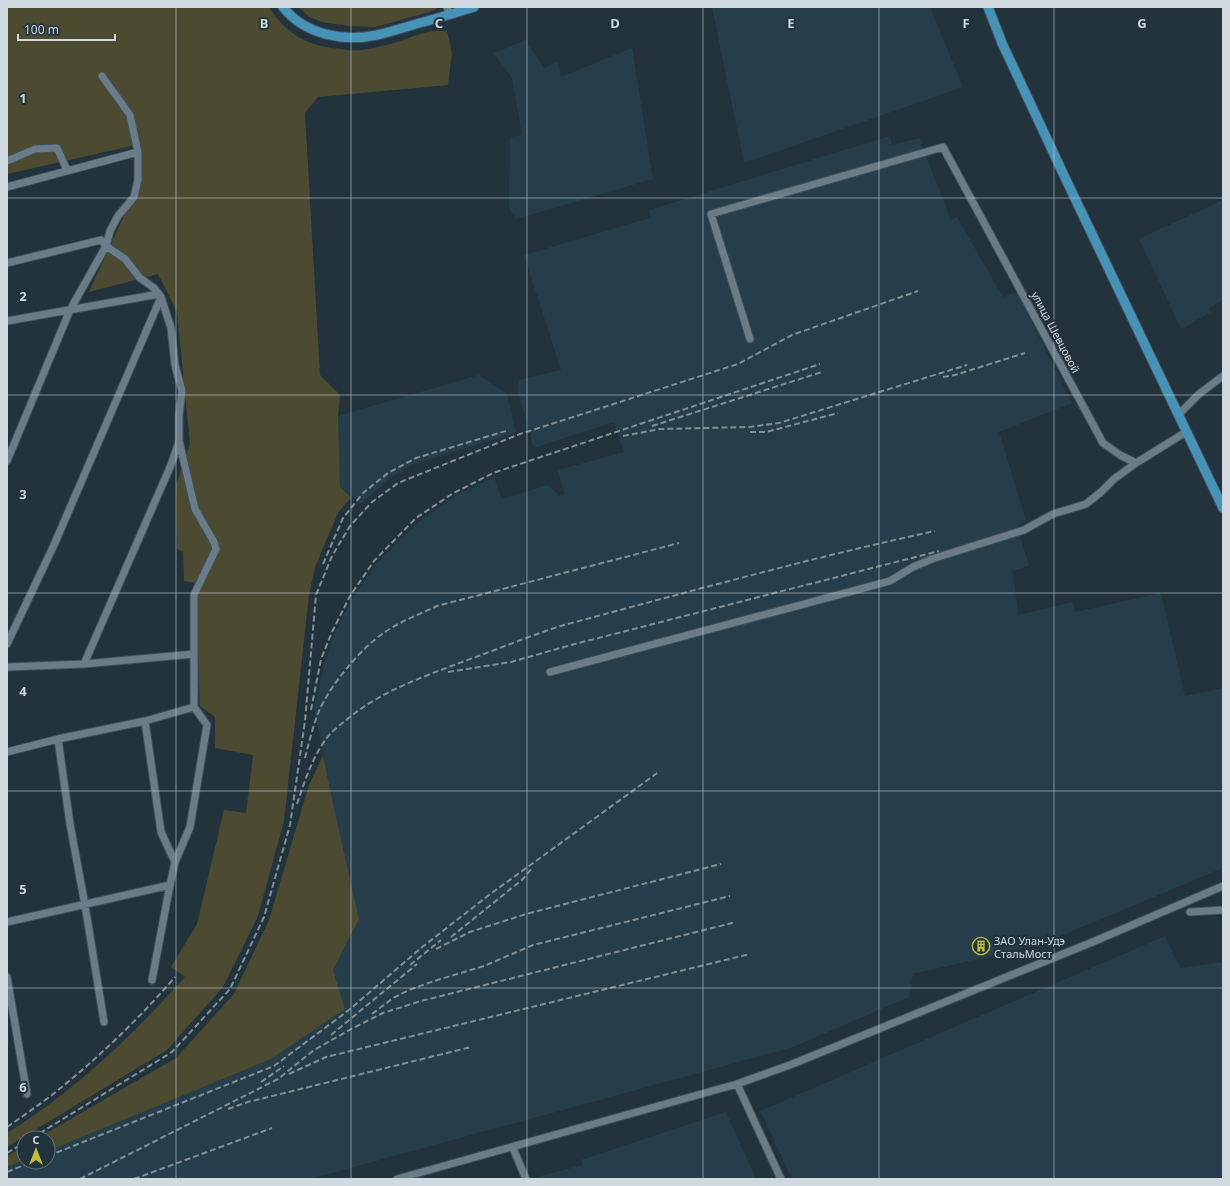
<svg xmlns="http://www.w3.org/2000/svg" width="1230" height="1186" font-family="'Noto Sans',sans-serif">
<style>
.built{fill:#263e4b}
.green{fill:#4c4b32}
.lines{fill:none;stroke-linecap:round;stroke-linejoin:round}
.minor-casing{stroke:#425058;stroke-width:9}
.major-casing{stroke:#425058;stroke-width:11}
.minor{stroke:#697c87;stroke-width:7}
.major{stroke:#4792b7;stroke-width:9}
.rail{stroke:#828f96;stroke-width:2;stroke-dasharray:6 3;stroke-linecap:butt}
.grid{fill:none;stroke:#cfd9df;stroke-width:1;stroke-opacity:0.55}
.labels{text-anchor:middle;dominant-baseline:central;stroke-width:4;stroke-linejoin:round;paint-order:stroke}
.street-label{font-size:11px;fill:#cfd9df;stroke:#22333d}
.poi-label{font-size:11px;fill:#cfd9df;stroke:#22333d;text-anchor:start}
.grid-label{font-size:13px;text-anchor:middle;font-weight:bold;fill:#cfd9df;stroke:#22333d;stroke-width:4;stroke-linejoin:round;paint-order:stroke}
</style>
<rect width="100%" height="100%" fill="#22333d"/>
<path class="built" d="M712 7H930L963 87 744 163Z
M526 40 544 68 557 62 561 77 632 48 653 179 516 219 509 207 510 137 522 135 512 78 494 53Z
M890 136 892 145 919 138 951 220 957 217 1003 297 1017 292 1072 403 999 432 1026 520 1017 526 1029 566 1013 571 1018 615 1073 602 1075 612 1161 593 1185 696 1223 688V868L1044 943 922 972 913 973 909 997 793 1047 310 1179H7V1167L24 1160V1162H48V1151L271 1059 345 1009 333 970 359 919 333 803 314 709 325 661 334 634 352 599 376 564 419 522 457 495 494 477 502 499 548 485 560 496 564 494 558 470 624 452 614 422 534 448 517 388 519 380 561 370 524 255 650 218 649 210Z
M1223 200V300L1209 308 1211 312 1181 329 1139 239Z
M479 375 507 394 516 433 413 464 391 477 361 504 340 487 338 416Z
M1165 936 1180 968 1223 962V1179H792L760 1111Z
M726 1112 756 1179H529L583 1165 581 1160Z"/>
<path class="green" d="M7 7H269C286 35 310 47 342 49 348 50 355 51 361 50 372 49 385 45 397 42 412 37 431 28 447 31L452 53 448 85 318 97 305 113 320 375 340 395 338 416 340 487 351 497 338 513 315 567 309 595 284 821 258 916 223 987 167 1050 7 1147V1133C75 1091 132 1036 185 977L171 967 197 924 224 810 246 813 253 755 215 748V717L200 706 196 583 184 581 183 551 177 549 176 485 190 444 177 312 158 274 89 292 142 177 136 145 7 174Z
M299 7H437L436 10 376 27 349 26 322 22 309 17Z
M323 755 333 803 359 919 333 970 345 1009 271 1059 48 1151V1138H38L176 1058 234 994 269 920 309 785Z
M24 1146V1160L7 1167V1156Z"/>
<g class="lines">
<defs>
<path id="minor" d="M447 7 449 15
M7 161 35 149 57 148 67 170
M7 187 138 152
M7 263 101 240 106 246 70 310 7 461
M7 321 159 294
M750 339 711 214 943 147 1103 443 1120 455 1136 463 1186 432
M1178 415 1199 394 1223 376
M7 644 54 545 161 297
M84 664 171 465 179 442
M7 667 84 664 194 654V595L216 549 214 542 195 509 179 441V415L182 391 175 365 171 328 161 297 154 288 140 278 125 259 106 246 110 231 118 216 134 197 138 180V152L130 115 102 76
M550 672 890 581 913 567 932 559 1024 530 1053 514 1086 504 1101 492 1114 479 1136 463
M145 721 161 832 175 862
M58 739 70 824 85 905 104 1022
M7 752 58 739 145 721 194 707V654
M1190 912 1223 910
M7 922 170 885 175 862 190 827 207 725 194 707
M7 977 27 1094
M152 980 170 885
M737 1084 781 1179
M513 1148 526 1179
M397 1179 737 1084 790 1065 1095 941 1223 886"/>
<path id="major" d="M283 7C305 35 344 42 377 35 390 32 403 28 416 24 435 19 455 13 474 7
M988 7 1002 43 1069 186 1223 508"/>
</defs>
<use href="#minor" class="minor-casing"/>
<use href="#major" class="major-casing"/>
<use href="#minor" class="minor"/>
<use href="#major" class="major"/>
<path class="rail" d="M943 377 955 375 1025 353
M652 426 822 372
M750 432H766L838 413
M623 436 660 429 749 427 779 423 967 365
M323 564 343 518 363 493 388 473 416 458 509 430
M448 672 511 662 571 645 939 551
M311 710 321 659 332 632 350 596 374 561 416 518 452 494 493 473 820 364
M305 758C309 742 313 726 319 711 331 684 361 648 385 632 401 621 420 614 437 606L679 543
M297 804C305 780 314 752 331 733 335 729 340 725 345 721 381 690 426 676 470 659 501 648 532 635 564 625 688 592 810 558 935 531
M451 937 523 879 533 867
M436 949 470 932 526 914 721 864
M410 965 441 940
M372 1014 393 998 409 990 434 981 484 966 533 945 730 896
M331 1035 417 964
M289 1074 326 1057 750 954
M261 1082 284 1066
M228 1109 248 1102 471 1047
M7 1127C22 1117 37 1106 52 1095 97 1059 138 1020 175 977
M32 1138 172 1052 230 989 264 917 290 825 305 721 316 595 332 556 350 526 372 502 398 483 520 434 738 364 792 335 918 291
M7 1153 24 1143
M48 1156 274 1066 349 1010 421 948 489 895 660 771
M7 1172 32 1162
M80 1179 278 1079 314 1050 353 1028 383 1013 421 1001 736 922
M134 1179 272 1128"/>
</g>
<path class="grid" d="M176 7V1179M351 7V1179M527 7V1179M703 7V1179M879 7V1179M1054 7V1179M7 198H1223M7 395H1223M7 593H1223M7 791H1223M7 988H1223"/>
<defs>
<symbol id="building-ring" viewBox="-11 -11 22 22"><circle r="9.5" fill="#22333d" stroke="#c3bd3e" stroke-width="1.5"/><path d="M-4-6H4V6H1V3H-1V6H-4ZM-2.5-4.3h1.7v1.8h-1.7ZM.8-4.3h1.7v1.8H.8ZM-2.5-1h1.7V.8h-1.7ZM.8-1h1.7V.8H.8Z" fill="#c3bd3e"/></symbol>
</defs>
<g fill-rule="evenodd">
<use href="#building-ring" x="971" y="936" width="20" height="20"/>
</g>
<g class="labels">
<g class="street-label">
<text transform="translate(1056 332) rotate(62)">улица Шевцовой</text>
</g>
<g class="poi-label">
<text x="994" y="940">ЗАО Улан-Удэ<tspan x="994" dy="13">СтальМост</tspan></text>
</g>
</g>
<g class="grid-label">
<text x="264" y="28">B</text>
<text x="439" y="28">C</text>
<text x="615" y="28">D</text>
<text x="791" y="28">E</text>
<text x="966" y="28">F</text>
<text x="1142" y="28">G</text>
<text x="23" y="103">1</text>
<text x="23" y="301">2</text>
<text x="23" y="499">3</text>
<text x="23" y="696">4</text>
<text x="23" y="894">5</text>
<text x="23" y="1092">6</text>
</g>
<rect width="1230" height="1186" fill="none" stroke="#cfd9df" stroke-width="16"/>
<g transform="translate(36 1150)"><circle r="19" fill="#22333d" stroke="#67757e"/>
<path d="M0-3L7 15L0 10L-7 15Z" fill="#c3bd3e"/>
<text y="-6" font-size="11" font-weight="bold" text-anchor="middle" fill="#cfd9df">С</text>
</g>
<path d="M18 34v6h97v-6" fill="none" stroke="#cfd9df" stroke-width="2"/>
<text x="24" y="34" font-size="12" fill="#cfd9df" stroke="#22333d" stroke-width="3" paint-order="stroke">100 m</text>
</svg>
